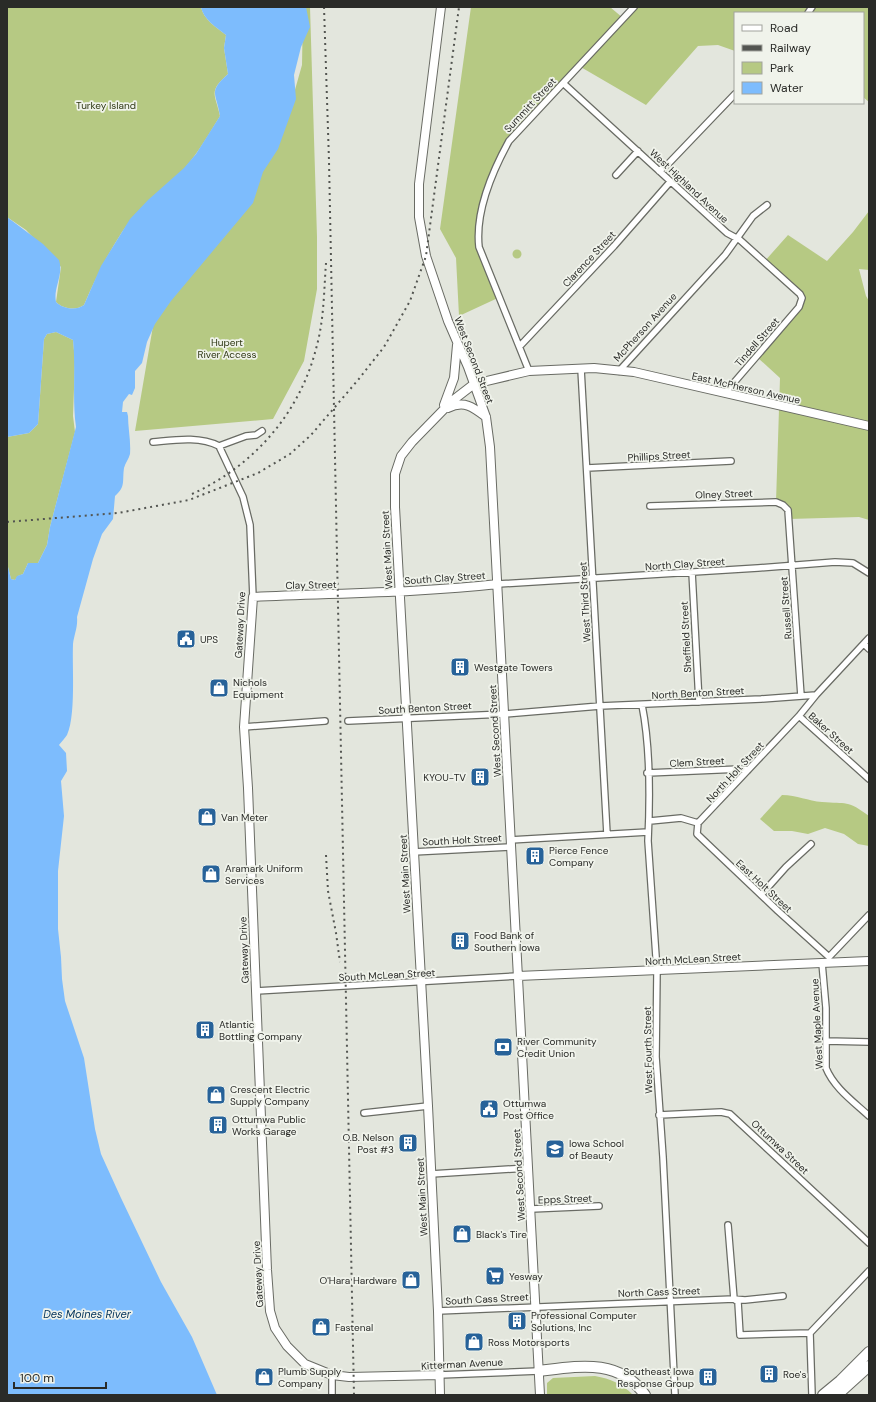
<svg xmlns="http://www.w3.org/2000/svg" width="876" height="1402" font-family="'DM Sans',sans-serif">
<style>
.green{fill:#b6c983}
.water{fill:#7dbcfd}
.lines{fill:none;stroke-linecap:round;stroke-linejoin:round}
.street-casing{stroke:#696b64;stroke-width:8}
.secondary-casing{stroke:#696b64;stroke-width:10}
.highway-casing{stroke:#696b64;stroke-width:12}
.street{stroke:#fff;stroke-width:5.5}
.secondary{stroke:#fff;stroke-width:8}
.highway{stroke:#fff;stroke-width:10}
.rail{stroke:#535551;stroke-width:2;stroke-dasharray:2 4;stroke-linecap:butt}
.labels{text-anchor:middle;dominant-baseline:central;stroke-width:3.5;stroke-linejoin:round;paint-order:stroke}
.park-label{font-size:10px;fill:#2e3713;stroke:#f0f3eb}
.street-label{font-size:10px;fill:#2a2b28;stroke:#f0f3eb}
.poi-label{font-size:10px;fill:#2a2b28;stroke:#f0f3eb;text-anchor:start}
.water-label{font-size:11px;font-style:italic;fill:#02325a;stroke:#f0f3eb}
</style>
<rect width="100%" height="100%" fill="#e3e6dd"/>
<path class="green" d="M7 7H201C203 19 217 28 226 35L224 48 228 74C208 92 215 93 220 116 211 131 196 156 184 169 165 188 137 209 122 232 107 255 95 279 84 305 76 311 63 309 56 302L61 267 26 230 7 217Z
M303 7H310L317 237V289L304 361 273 419 135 431 153 326 287 118 302 65Z
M471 7H610L623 18 634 7H869V102L863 97V13H735V51L718 45 698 46 646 105 579 66 509 141 482 208 479 247 500 297 459 316 456 258 440 229Z
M869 211V270L859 269 866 296 869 301V520L859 517 789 519 788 510 776 502 780 378 757 357 799 307 802 298 764 262 788 235 827 261 853 232Z
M512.5 254a4.5 4.5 0 1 1 9 0a4.5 4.5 0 1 1-9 0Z
M56 332 73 340 75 361 73 416 75 432 50 527 47 545 38 563H28L23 574 18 576 15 580 11 579 7 563V437L29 433 38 424 44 339 47 334Z
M782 795C797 795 808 801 822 802 846 804 848 800 869 816V846L858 844 844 834 825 828 808 834 792 831H774L760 819Z
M595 1376C611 1379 621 1383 633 1395H547V1383L553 1378Z"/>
<path class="water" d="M201 7H306L310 27 301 47 294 75 296 99 278 149 263 172 253 203 171 301 155 324 147 342 142 363 135 371V388L132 395 129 394 123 402 122 412H127L128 416C128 428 131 441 130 454 129 459 125 463 124 468 122 482 126 486 115 496L113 519 102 534 93 559 77 617C78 627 74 635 73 644 72 668 76 715 67 735 65 738 62 741 59 745L66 753 67 771 61 781 64 816 58 871V929L61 957 62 979 65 1001 84 1058 95 1129 101 1154 121 1198 161 1282 192 1337 217 1395H7V563L11 579 15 580 17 576 23 574 28 563H38L47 545 50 527 76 427C72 399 76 369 73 340L56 332 47 334 44 339 38 424 29 433 7 437V217L43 244 59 260C64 275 53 288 56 302 63 309 76 311 84 305L101 266 130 219 148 200 184 168 196 154 220 116C216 92 208 92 228 74L224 48 226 35C217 28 203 19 201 7Z"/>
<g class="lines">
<defs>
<path id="street" d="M808 13 812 7
M563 83 703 211 727 233 740 240 800 294 802 298 799 307 725 393
M659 171 669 163 735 94
M616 175 638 151
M520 346 614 246 670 182
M581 369 607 834
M529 371 479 247C475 211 492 172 509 141L634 7
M619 371 725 255 753 216 767 205
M153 442C175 440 199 436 219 446
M219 446 243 497 250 525 253 597
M219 446 246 436 256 435 262 431
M587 468 731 461
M650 506 776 502 783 505 788 510 801 696
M692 572 699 702
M498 584 758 568 835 562 853 563 869 573
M864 644 869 649
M642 705C650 745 650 800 648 841L657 971 656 1057 663 1157 675 1395
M799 716 869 779
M348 721 504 714 600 706 761 699 816 695 869 638
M244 727 325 721
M647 773 740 769 748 770
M650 821 681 818 698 823
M698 823 697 834 778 911 829 957
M698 823 799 716 816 695
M510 840 648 832
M413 852 511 847
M761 895 786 867 811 844
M829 957 869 915
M822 963 826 1008V1068C834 1088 854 1102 869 1116
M256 991 518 976
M826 1041 869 1042
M364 1113 428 1106
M659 1115 721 1112 730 1114 869 1243
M431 1174 528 1168
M531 1209 599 1206
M728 1225 734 1299 738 1302 740 1335 810 1333
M438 1311 734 1299 745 1300 783 1296
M810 1333 869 1271
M810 1333 812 1395
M332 1375V1395
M439 1375 539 1371"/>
<path id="secondary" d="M441 7 419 184V217L426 256 448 321 468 367 486 417 490 447 540 1395
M444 405 454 378 457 345
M448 408C464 400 473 407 486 417
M518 976 869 961
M439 1375 349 1377 332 1375 305 1364 287 1346 275 1328 270 1311 267 1270 248 788 244 727 253 597C335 593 417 593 498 584
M440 1395 438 1311 428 1106 395 507V474L401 456 412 442 452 401 474 384 529 371 594 368 634 372 869 426"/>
<path id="highway" d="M539 1371C579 1366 619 1358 645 1395
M823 1395 840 1381 869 1352
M837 1395 869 1366"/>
</defs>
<use href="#street" class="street-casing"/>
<use href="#secondary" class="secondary-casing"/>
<use href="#highway" class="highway-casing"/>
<use href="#street" class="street"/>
<use href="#secondary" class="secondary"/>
<use href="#highway" class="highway"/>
<path class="rail" d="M324 7 329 161 354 1395
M192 494C254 466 301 412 317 345 324 319 324 290 326 263
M7 522 118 513 189 500 258 473 290 454 311 435 358 380 384 347 410 301 426 256 459 7
M326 855 328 891 336 933 340 962"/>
</g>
<defs>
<symbol id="civic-square" viewBox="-11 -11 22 22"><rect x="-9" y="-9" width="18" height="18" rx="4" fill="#276299" stroke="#f0f3eb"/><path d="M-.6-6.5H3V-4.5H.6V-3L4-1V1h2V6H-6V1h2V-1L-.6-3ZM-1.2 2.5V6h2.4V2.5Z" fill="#fff"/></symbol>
<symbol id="building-square" viewBox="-11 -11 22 22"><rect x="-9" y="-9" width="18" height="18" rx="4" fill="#276299" stroke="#f0f3eb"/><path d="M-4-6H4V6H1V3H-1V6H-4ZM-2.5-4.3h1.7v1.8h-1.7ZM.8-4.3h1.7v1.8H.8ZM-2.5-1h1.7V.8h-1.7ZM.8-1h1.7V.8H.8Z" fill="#fff"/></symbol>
<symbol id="shop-square" viewBox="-11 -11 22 22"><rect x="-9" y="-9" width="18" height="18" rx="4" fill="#276299" stroke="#f0f3eb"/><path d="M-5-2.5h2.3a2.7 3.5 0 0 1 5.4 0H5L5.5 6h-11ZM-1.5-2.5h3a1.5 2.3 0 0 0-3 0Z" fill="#fff"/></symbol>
<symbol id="bank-square" viewBox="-11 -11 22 22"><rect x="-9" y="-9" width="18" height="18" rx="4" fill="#276299" stroke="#f0f3eb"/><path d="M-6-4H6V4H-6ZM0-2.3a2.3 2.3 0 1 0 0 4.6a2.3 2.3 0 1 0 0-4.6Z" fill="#fff"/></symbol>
<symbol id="school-square" viewBox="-11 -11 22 22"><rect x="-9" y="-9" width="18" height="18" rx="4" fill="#276299" stroke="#f0f3eb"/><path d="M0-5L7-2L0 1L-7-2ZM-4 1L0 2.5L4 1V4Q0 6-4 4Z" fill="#fff"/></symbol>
<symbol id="supermarket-square" viewBox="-11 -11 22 22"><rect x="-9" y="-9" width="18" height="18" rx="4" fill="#276299" stroke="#f0f3eb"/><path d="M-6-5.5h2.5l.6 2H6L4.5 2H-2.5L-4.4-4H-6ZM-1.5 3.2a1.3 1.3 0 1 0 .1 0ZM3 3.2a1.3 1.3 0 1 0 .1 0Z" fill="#fff"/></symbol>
</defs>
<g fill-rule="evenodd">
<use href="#civic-square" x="175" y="628" width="22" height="22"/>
<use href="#building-square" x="449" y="656" width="22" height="22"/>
<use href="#shop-square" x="208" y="677" width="22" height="22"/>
<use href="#building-square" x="469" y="766" width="22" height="22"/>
<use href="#shop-square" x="196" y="806" width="22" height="22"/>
<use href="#building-square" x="524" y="845" width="22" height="22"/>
<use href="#shop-square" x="200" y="863" width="22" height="22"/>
<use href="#building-square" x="449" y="930" width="22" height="22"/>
<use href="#building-square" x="194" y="1019" width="22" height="22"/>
<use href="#bank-square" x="492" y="1036" width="22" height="22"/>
<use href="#shop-square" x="205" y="1084" width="22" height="22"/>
<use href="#civic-square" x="478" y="1098" width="22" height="22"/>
<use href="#building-square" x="207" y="1114" width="22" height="22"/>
<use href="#building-square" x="397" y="1132" width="22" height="22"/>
<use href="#school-square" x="544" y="1138" width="22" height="22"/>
<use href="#shop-square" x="451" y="1223" width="22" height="22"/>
<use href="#supermarket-square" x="484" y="1265" width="22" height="22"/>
<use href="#shop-square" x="400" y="1269" width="22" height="22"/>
<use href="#building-square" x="506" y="1310" width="22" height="22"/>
<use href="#shop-square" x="310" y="1316" width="22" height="22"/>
<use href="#shop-square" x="463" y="1331" width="22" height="22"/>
<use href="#building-square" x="758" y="1363" width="22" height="22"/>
<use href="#shop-square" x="253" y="1366" width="22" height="22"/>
<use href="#building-square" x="697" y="1366" width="22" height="22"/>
</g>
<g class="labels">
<g class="park-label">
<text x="106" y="105">Turkey Island</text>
<text x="227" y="342">Hupert<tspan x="227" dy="12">River Access</tspan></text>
</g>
<g class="street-label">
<text transform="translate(530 105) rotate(-47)">Summitt Street</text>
<text transform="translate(689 186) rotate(43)">West Highland Avenue</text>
<text transform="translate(589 259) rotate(-47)">Clarence Street</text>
<text transform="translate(645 327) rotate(-48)">McPherson Avenue</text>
<text transform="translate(757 342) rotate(-49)">Tindell Street</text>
<text transform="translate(474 360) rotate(69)">West Second Street</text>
<text transform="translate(746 388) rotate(13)">East McPherson Avenue</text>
<text transform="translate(659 456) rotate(-3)">Phillips Street</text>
<text transform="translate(724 494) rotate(-2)">Olney Street</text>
<text transform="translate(387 550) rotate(-93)">West Main Street</text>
<text transform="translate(685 564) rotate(-4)">North Clay Street</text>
<text transform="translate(445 578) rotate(-4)">South Clay Street</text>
<text transform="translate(311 585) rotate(-1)">Clay Street</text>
<text transform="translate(585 602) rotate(-93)">West Third Street</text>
<text transform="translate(786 608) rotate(-94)">Russell Street</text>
<text transform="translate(240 625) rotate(-87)">Gateway Drive</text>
<text transform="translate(686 637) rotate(-93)">Sheffield Street</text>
<text transform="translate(698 693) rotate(-3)">North Benton Street</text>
<text transform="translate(425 708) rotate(-3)">South Benton Street</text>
<text transform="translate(495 731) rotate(-93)">West Second Street</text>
<text transform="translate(831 733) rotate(42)">Baker Street</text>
<text transform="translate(697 762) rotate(-3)">Clem Street</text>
<text transform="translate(735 772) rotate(-47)">North Holt Street</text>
<text transform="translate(462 840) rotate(-3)">South Holt Street</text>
<text transform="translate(405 874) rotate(-93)">West Main Street</text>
<text transform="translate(764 886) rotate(43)">East Holt Street</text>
<text transform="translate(244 950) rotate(-92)">Gateway Drive</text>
<text transform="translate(693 959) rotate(-3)">North McLean Street</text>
<text transform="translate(387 975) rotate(-3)">South McLean Street</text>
<text transform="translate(817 1024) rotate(-93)">West Maple Avenue</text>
<text transform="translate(648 1050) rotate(-91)">West Fourth Street</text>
<text transform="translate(780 1147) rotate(43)">Ottumwa Street</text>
<text transform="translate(519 1175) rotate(-93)">West Second Street</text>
<text transform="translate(422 1197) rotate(-93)">West Main Street</text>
<text transform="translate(565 1199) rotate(-2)">Epps Street</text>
<text transform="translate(258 1274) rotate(-93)">Gateway Drive</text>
<text transform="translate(659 1292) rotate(-2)">North Cass Street</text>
<text transform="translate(487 1299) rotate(-3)">South Cass Street</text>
<text transform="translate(462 1364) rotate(-3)">Kitterman Avenue</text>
</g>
<g class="poi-label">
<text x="200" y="639">UPS</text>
<text x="474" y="667">Westgate Towers</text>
<text x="233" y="682">Nichols<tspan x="233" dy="12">Equipment</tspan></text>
<text x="466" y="777" text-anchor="end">KYOU-TV</text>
<text x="221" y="817">Van Meter</text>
<text x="549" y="850">Pierce Fence<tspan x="549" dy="12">Company</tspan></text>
<text x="225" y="868">Aramark Uniform<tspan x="225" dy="12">Services</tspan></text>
<text x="474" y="935">Food Bank of<tspan x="474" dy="12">Southern Iowa</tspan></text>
<text x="219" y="1024">Atlantic<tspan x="219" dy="12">Bottling Company</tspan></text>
<text x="517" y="1041">River Community<tspan x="517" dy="12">Credit Union</tspan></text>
<text x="230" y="1089">Crescent Electric<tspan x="230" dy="12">Supply Company</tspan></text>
<text x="503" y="1103">Ottumwa<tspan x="503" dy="12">Post Office</tspan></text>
<text x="232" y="1119">Ottumwa Public<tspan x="232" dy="12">Works Garage</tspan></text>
<text x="394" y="1137" text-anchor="end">O.B. Nelson<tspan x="394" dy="12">Post #3</tspan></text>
<text x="569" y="1143">Iowa School<tspan x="569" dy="12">of Beauty</tspan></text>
<text x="476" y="1234">Black's Tire</text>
<text x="509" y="1276">Yesway</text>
<text x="397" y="1280" text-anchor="end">O'Hara Hardware</text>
<text x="531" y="1315">Professional Computer<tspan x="531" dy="12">Solutions, Inc</tspan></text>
<text x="335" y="1327">Fastenal</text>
<text x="488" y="1342">Ross Motorsports</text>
<text x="278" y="1371">Plumb Supply<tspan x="278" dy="12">Company</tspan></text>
<text x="694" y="1371" text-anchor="end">Southeast Iowa<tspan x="694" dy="12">Response Group</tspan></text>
<text x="783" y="1374">Roe's</text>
</g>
<g class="water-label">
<text x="87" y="1314">Des Moines River</text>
</g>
</g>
<rect width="876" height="1402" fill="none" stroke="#2a2b28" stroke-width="16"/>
<rect x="734" y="12" width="130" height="92" fill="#f0f3eb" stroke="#a1a39d"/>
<rect x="742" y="25" width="20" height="6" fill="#ffffff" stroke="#a1a39d"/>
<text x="770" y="32" font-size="12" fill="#2a2b28">Road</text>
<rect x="742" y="45" width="20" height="6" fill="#535551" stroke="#a1a39d"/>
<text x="770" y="52" font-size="12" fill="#2a2b28">Railway</text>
<rect x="742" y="62" width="20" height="12" fill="#b6c983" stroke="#a1a39d"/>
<text x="770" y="72" font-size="12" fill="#2a2b28">Park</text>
<rect x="742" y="82" width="20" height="12" fill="#7dbcfd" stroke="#a1a39d"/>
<text x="770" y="92" font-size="12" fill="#2a2b28">Water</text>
<path d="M14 1382v6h92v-6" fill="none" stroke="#2a2b28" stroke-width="2"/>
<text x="20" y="1382" font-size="12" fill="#2a2b28" stroke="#f0f3eb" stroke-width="3" paint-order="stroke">100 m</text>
</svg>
